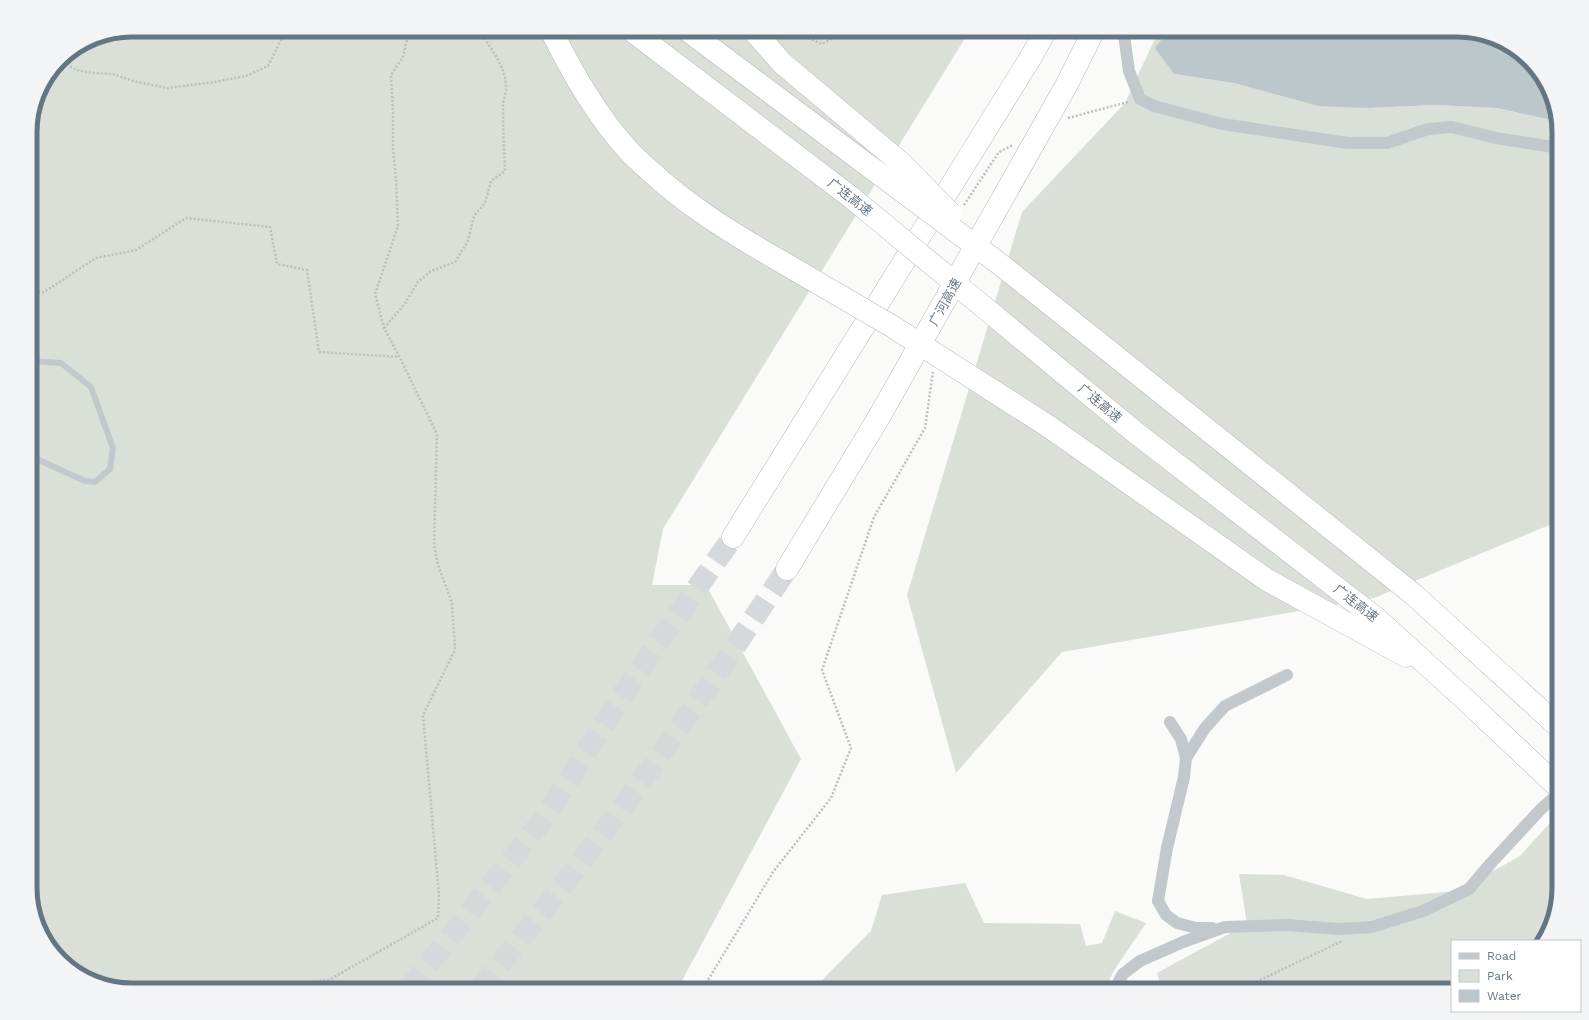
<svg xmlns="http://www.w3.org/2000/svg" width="1589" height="1020" font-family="'Work Sans','Noto Sans SC',sans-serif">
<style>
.green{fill:#dadfd7}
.water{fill:#bbc7cb}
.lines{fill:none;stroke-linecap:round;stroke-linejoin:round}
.highway-tunnel{stroke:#d5d9db;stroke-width:22;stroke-dasharray:22 11;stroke-linecap:butt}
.highway-casing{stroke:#b4b9bd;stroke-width:23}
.path{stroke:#bbbfc2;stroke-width:2.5;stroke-dasharray:2 2;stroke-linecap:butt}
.lane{stroke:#c3c8cc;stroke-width:6}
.street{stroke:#c3c8cc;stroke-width:12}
.highway{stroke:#fff;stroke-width:22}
.highway-bridge-casing{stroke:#b4b9bd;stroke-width:23;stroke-linecap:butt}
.highway-bridge{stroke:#fff;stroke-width:22}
.labels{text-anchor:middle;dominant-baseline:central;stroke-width:4;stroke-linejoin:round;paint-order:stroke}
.street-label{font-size:13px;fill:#657683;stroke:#fff}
.rim{fill:none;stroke:#657683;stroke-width:5}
</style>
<rect width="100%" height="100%" fill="#fafaf8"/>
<path class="green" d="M132 30H970L663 529 652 585H706L801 759 677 990H132L75 973 44 939 30 895V125L38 93 60 60 93 38Z
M1159 30H1169L1156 48 1174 74 1234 83 1269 92 1367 108 1435 105 1497 108 1556 121 1559 131V521L1374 598 1062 652 956 773 907 595 1022 212 1125 103Z
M1559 813V889L1543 941H1452V990H1162L1157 973 1247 924 1239 874 1284 875 1367 899 1457 891 1520 856Z
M965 883 984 923 1080 924 1086 946 1102 943 1115 911 1146 923 1113 972 1105 990H812L871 931 882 895Z"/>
<path class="water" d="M1169 30H1457L1514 47 1545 81 1556 121 1497 108 1435 105 1367 108 1319 106 1234 83 1174 74 1155 48Z"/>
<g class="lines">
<path class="highway-tunnel" d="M408 990 542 821 630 683 733 537
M479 990C521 938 563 886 603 833 668 747 727 658 787 569"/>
<defs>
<path id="highway" d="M551 30C572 72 596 115 628 150 634 157 641 163 648 169 686 205 730 232 775 258
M1089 335 1413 594 1559 727
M1048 426 1267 580 1406 656
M1136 433 1377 619 1468 702 1559 788
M733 537 1031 57 1046 30
M787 569 879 417"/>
</defs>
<use href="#highway" class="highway-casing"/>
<path class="path" d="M790 30 822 44 848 30
M60 60 76 70 93 73 113 74 133 81 167 88 214 82 246 76 268 66 281 40 290 30
M1068 118 1128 102
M964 205 999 152 1013 145
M30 293 44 292 96 258 136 250 186 218 270 227 277 264 307 270 319 352 399 357
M384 328 404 305 418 282 431 271 455 262 468 241 474 216 485 203 491 181 505 171C504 149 503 128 503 106 503 99 507 92 506 85 505 64 489 48 480 30
M248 990 329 980 438 918 439 895 423 715 455 650 452 603 438 565 434 545 437 434 400 358 384 328 375 294 398 226 396 179 393 149V113L391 75 403 57 409 30
M702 990 773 872 831 798 851 748 822 670 874 517 925 428 933 372
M981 990 1036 987 1039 990
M1248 990 1252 984 1342 941"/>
<path class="lane" d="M30 361 61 363 91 387 113 448 110 469 95 482 85 481 30 456"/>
<path class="street" d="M1126 30 1124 35 1129 71 1140 99 1154 106 1222 124 1348 143H1387L1428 129 1452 127 1496 138 1559 148
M1170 722 1181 739 1186 758 1184 777 1167 848 1158 901 1166 915 1177 923 1196 928H1212
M1186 758 1205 728 1225 706 1287 675
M1114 990 1123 974 1140 961 1183 942 1225 927 1286 925 1340 929 1372 927 1423 911 1469 889 1491 863 1541 809 1559 793"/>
<use href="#highway" class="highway"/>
<defs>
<path id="highway-bridge" d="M631 30 852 198 1136 433
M687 30 1001 265 1089 335
M753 30 782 63 902 164 951 214
M775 258 890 325 1048 426
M879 417 1066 86 1094 30"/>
</defs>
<use href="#highway-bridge" class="highway-bridge-casing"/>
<use href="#highway-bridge" class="highway-bridge"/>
</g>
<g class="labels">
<g class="street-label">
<text transform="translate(850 197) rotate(38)">广连高速</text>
<text transform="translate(945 302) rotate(-61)">广河高速</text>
<text transform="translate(1100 403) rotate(40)">广连高速</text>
<text transform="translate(1356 603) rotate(38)">广连高速</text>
</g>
</g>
<path d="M0 0H1589V1020H0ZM132 37H1457A95 95 0 0 1 1552 132V888A95 95 0 0 1 1457 983H132A95 95 0 0 1 37 888V132A95 95 0 0 1 132 37Z" fill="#f3f4f5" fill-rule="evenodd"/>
<path class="rim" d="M132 37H1457A95 95 0 0 1 1552 132V888A95 95 0 0 1 1457 983H132A95 95 0 0 1 37 888V132A95 95 0 0 1 132 37Z"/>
<rect x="1451" y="940" width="130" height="72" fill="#ffffff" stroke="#c1c8cd"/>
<rect x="1459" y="953" width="20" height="6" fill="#c3c8cc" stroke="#c1c8cd"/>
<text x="1487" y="960" font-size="12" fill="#657683">Road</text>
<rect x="1459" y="970" width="20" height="12" fill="#dadfd7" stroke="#c1c8cd"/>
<text x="1487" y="980" font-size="12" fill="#657683">Park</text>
<rect x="1459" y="990" width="20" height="12" fill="#bbc7cb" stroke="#c1c8cd"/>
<text x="1487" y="1000" font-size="12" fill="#657683">Water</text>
</svg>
